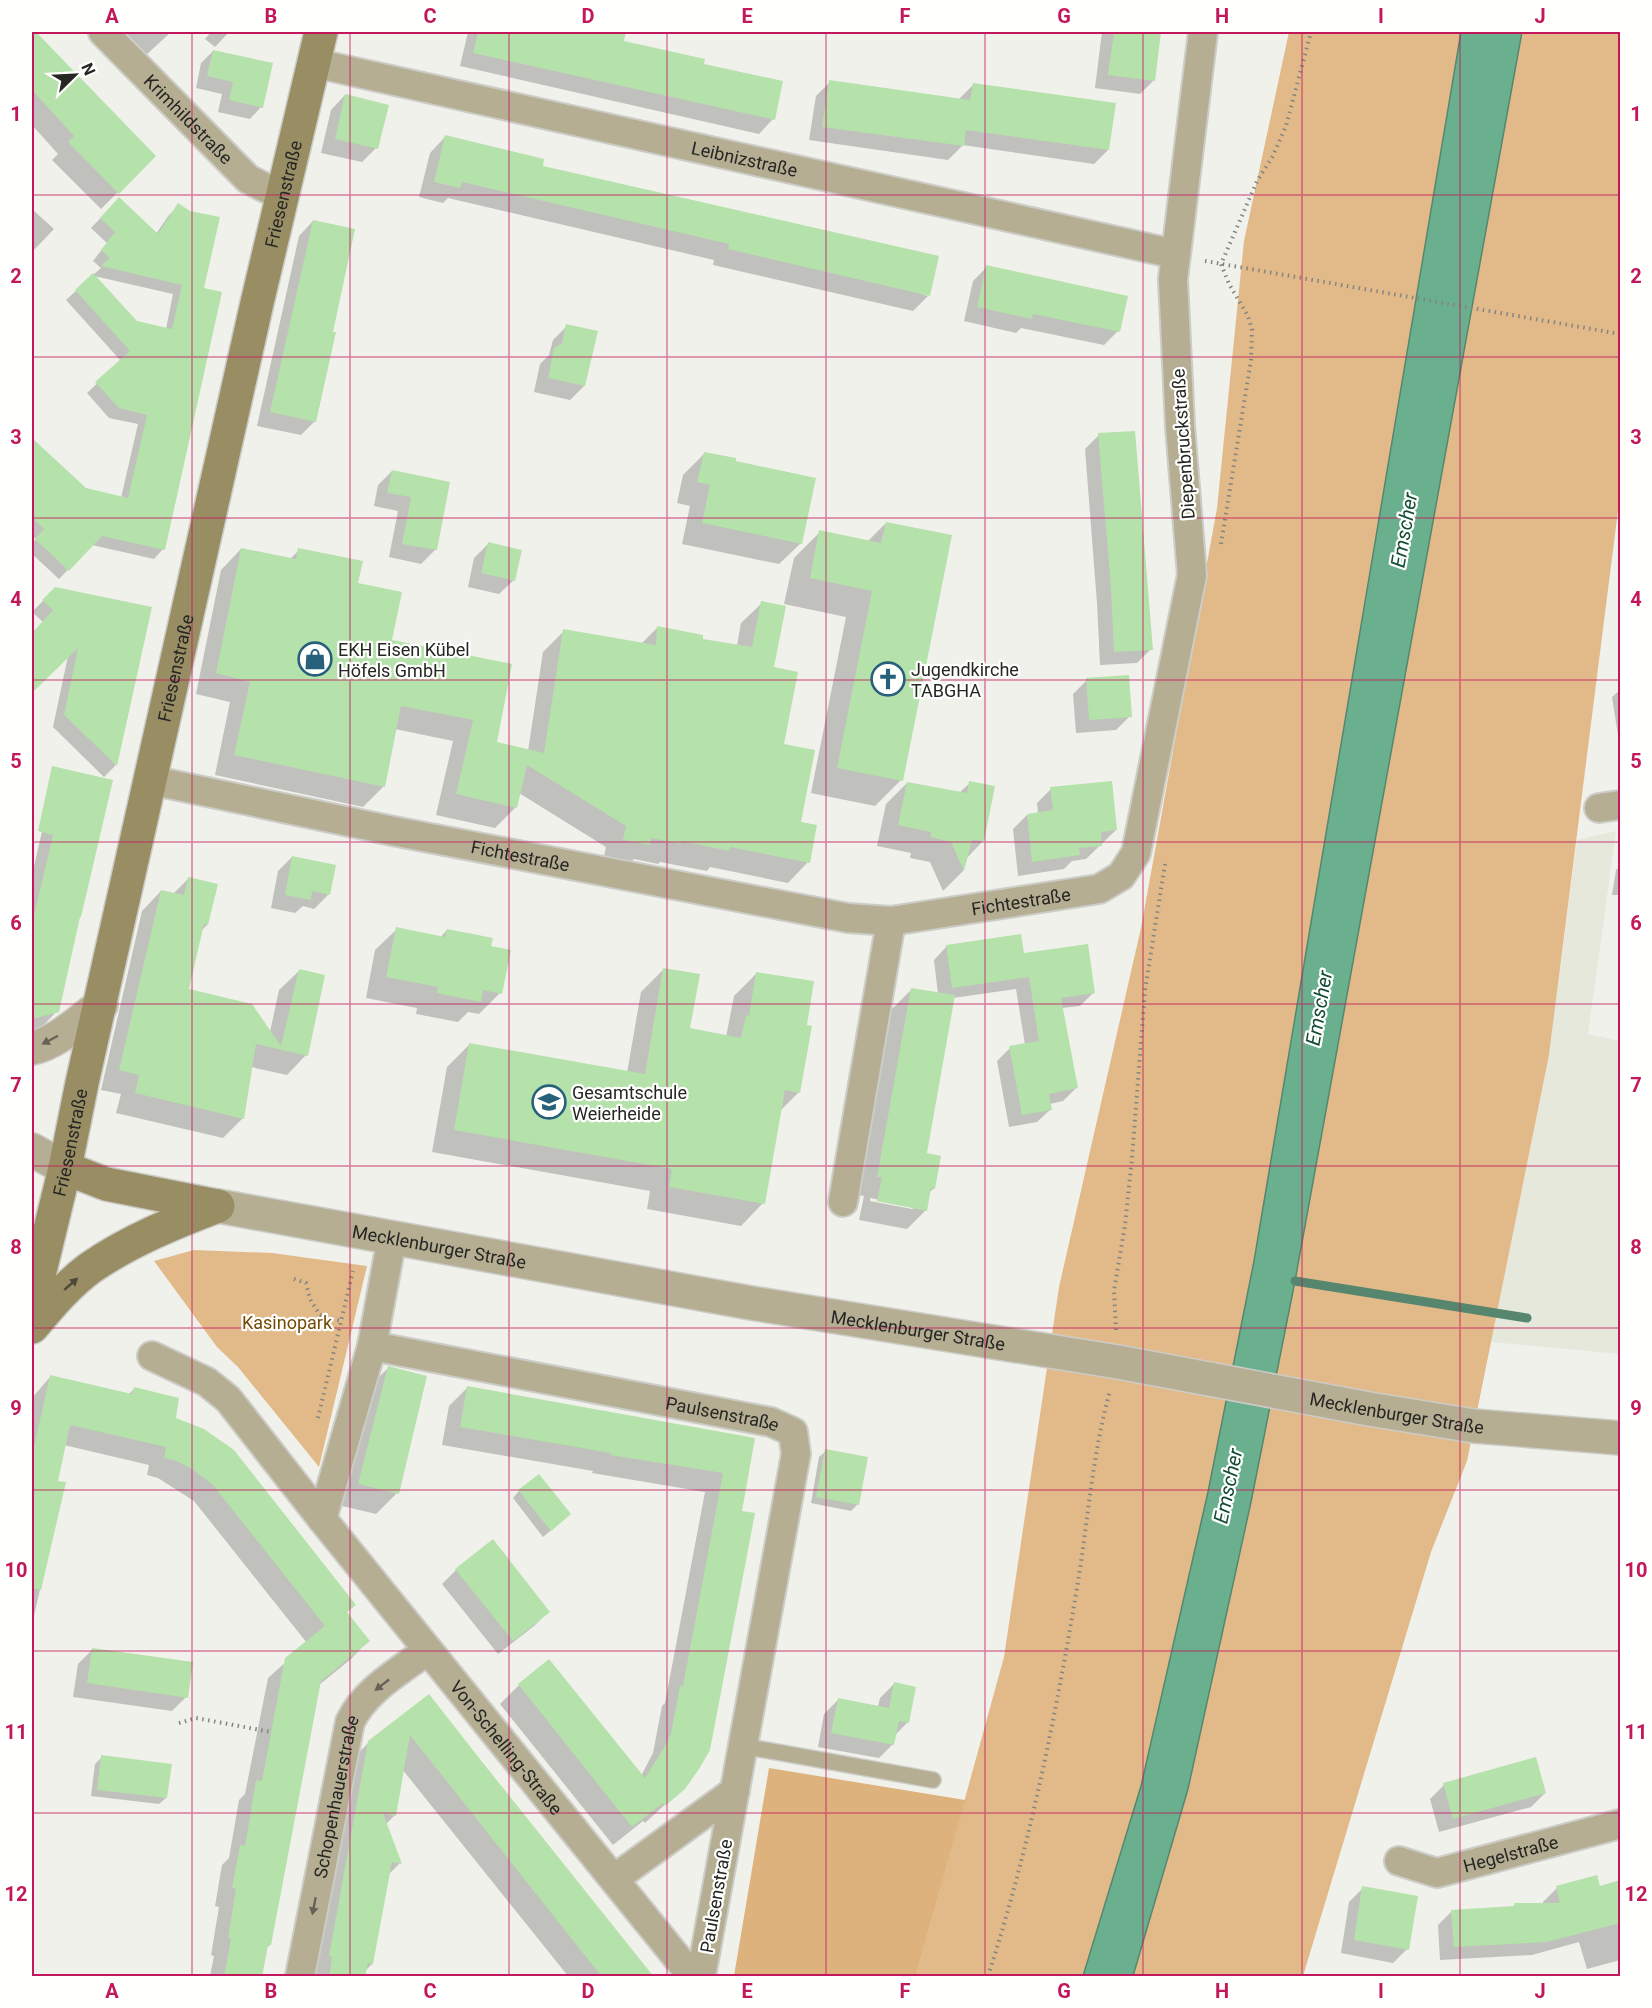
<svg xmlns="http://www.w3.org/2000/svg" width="1652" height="2008" font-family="Roboto,sans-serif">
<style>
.built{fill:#e5e8db}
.green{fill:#e2ba8a}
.forest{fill:#deb27c}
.water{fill:#6ab08e;stroke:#56876e;stroke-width:1.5}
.shadow{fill:#0003;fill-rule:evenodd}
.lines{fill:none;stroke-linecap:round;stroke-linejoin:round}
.stream{stroke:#56876e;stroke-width:9}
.building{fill:#b5e1ab}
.service-casing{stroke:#ccccc7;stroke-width:18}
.minor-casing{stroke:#ccccc7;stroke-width:32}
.tertiary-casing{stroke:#ccccc7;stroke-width:36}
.secondary-casing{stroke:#ccccc7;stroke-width:36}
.path{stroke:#848581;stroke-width:4;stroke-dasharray:1.5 4.5;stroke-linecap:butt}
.service{stroke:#b5ae92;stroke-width:15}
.minor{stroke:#b5ae92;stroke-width:28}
.tertiary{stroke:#b5ae92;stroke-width:33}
.secondary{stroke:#998d64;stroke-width:33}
.oneway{fill:#666356}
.oneway2{fill:#4e4a3a}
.grid{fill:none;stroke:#c2185b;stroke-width:1.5;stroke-opacity:0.55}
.labels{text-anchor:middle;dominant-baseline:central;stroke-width:4.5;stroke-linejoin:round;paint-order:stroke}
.street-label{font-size:18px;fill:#262624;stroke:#fffffe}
.poi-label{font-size:18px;fill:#262624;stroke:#fffffe;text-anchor:start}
.park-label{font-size:18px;fill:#744a05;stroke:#fffffe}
.water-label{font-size:20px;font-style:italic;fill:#134c35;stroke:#fffffe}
.neatline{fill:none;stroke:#c2185b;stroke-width:2}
.grid-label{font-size:20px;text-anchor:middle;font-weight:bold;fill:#c2185b}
</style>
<rect width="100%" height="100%" fill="#f0f1eb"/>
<path class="built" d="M1616 831 1588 1034 1620 1041V1354L1491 1342 1549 1055 1577 840Z"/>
<path class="green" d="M1289 32H1620V495L1549 1055 1467 1461 1431 1552 1303 1976H916L1004 1657 1059 1287 1141 928 1217 508 1244 241Z
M194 1250 272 1253 367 1266 319 1467 238 1367 217 1347 154 1261Z"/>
<path class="forest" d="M769 1768 965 1800 916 1976H734Z"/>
<path class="water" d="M1461 32H1522L1295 1281 1251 1502 1188 1789 1133 1976H1083L1141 1786 1208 1492 1254 1261Z"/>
<path class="shadow" d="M32 32H34L154 156 101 209 52 160 58 154 32 125Z
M121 32H171L145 56Z
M211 32H229L215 47 205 39Z
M468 32H625L622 42 703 66 773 119 759 134 460 66Z
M1102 32H1160L1154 80 1140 94 1095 88Z
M213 51 261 107 250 119 218 112 222 94 196 88 201 63Z
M830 82 959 99 973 85 1108 150 1094 164 963 145 948 160 809 140 816 96Z
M345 95 376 148 362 162 321 153 331 110Z
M445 137 541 167 928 296 913 311 713 265 714 260 448 198 443 203 419 197 430 153Z
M119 199 156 234 169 215 179 205 202 289 163 549 154 559 92 545 59 579 32 554V544L36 539 32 536V440L85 490 121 498 138 424 109 418 87 393 121 361 66 300 101 268 93 261 107 243 91 228ZM94 276 173 294 166 329 136 323Z
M32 209 54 229 32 252Z
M313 221 315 421 301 435 257 426 299 236Z
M987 267 1118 331 1104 345 1021 328 1016 333 964 321 973 281Z
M567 326 584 386 570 400 534 392 540 364 549 355 553 340Z
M1099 435 1151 649 1137 663 1100 665 1097 603 1085 449Z
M705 453 801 543 779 564 682 544 690 506 677 503 683 475Z
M392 471 449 483 435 550 421 564 389 557 398 511 374 506 378 485Z
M886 523 901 780 875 806 811 793 846 617 784 604 794 558 820 532 868 541Z
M488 544 514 580 499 594 468 587 474 558Z
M241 549 290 559 299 550 357 584 390 641 510 665 495 744 528 751 543 652 564 631 641 644 658 627 702 640 737 646 741 623 762 603 783 745 808 862 788 883 710 867 707 871 660 862 658 864 634 859 628 865 603 861 606 847 519 793 516 807 495 828 436 815 453 741 395 729 384 786 363 807 215 775 230 702 196 694 221 570Z
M55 589 150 608 115 766 104 777 53 727 68 656 32 692V634L43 622 32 612Z
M1087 680 1130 716 1116 730 1076 733 1073 694Z
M1620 690V748L1612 697Z
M907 783 959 793 970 783 994 788 982 842 966 859 963 871 943 891 930 862 910 858 911 853 877 846 886 804Z
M52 788 57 1011 41 1028 32 1030V980L49 976 32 972V875Z
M1051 789 1116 830 1086 859 1072 861 1064 869 1018 876 1013 829 1027 815 1038 814 1037 803Z
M292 857 328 895 314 909 303 906 295 913 271 908 278 871Z
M1620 866V895H1612L1616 870Z
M189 878 207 925 201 931 187 991 270 1032 279 990 299 971 306 1055 287 1075 251 1067 243 1118 223 1138 116 1113 121 1094 101 1090 142 911 161 891 173 894Z
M397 929 440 938 447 930 489 947 500 993 479 1014 468 1012 458 1022 416 1014 417 1008 366 998 375 950Z
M947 946 1022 955 1093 993 1080 1006 1062 1008 1076 1088 1063 1101 1050 1104 1051 1109 1037 1122 1009 1127 997 1061 1010 1048 1025 1045 1016 989 953 998 925 1154 934 1188 928 1194 926 1210 907 1229 859 1220 864 1196 859 1195 892 1009 911 990 938 994 934 960ZM870 1198 915 1207 912 1209 870 1201Z
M664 969 688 1029 726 1037 734 996 757 973 805 1026 799 1092 780 1111 763 1203 741 1226 647 1209 650 1191 432 1152 447 1067 469 1045 627 1073 641 992Z
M388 1368 397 1493 376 1514 338 1505 367 1389Z
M50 1377 128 1395 134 1389 174 1419 354 1605 346 1613 368 1641 351 1659 319 1685 270 1945 266 1948 260 1976H210L214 1956 211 1955 219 1907 215 1906 222 1865 229 1858 239 1800 245 1794 268 1678 307 1643 194 1501 158 1478 147 1475 149 1465 64 1445 56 1482 64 1484 32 1625V1398Z
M468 1387 753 1439 684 1787 645 1823 643 1821 613 1845 500 1704 519 1685 641 1776 653 1753 662 1706 665 1703 705 1492 592 1473 593 1471 442 1445 449 1406Z
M826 1451 858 1504 851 1511 811 1503 819 1457Z
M519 1491 562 1521 543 1537 513 1498Z
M456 1570 548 1612 534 1626 498 1654 442 1584Z
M92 1650 186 1697 172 1711 73 1697 78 1664Z
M894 1684 908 1722 894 1736 893 1744 879 1758 818 1747 824 1714 838 1700 878 1707 880 1698Z
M429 1696 652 1976H568L402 1769 395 1815 386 1824 400 1863 388 1875 372 1964 365 1971 364 1976H314L350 1762 369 1742Z
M102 1757 166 1798 159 1804 91 1796 95 1764Z
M1444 1785 1545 1793 1531 1807 1439 1832 1430 1799Z
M1620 1882V1960L1587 1969 1579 1942 1532 1955 1440 1960 1438 1925 1452 1911 1512 1908 1515 1905 1543 1904V1902L1557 1888H1599Z
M1363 1888 1407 1949 1393 1963 1341 1953 1349 1902Z"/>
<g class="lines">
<path class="stream" d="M1295 1281 1527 1318"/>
</g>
<path class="building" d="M32 32H36L156 156 119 194 68 142 74 136 32 90Z
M478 32H626L624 41 705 59 704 64 783 81 775 120 473 53Z
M1114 32H1161L1155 81 1108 75Z
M213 50 273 63 263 108 229 100 233 82 207 76Z
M829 80 970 100 973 83 1116 103 1109 150 966 130 964 146 822 127Z
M345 94 389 105 378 149 335 139Z
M445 135 544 159 543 166 939 256 930 296 728 249 729 244 462 182 460 188 434 182Z
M119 197 158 234 178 203 190 211 220 217 204 288 222 292 165 550 102 536 69 571 35 539 44 529 32 517V438L86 488 128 498 147 415 119 408 95 382 130 351 75 290 93 273 137 321 172 329 182 285 101 266 110 258 101 250 115 232 100 218Z
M313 220 355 229 333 332H336L316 422 270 412Z
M986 265 1128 296 1120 332 1033 314 1032 319 977 307Z
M566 324 598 331 585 386 548 378 554 348 562 343Z
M1135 431 1153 650 1114 652 1111 588 1098 433Z
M704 452 736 458V461L816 478 802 544 702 523 710 485 697 482Z
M392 470 450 482 437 550 402 544 411 497 387 493Z
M886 522 952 535 903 781 837 768 872 591 810 578 819 530 881 543Z
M488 542 522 550 515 581 481 573Z
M241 548 296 559 298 548 363 561 358 583 402 592 392 640 512 664 497 742 544 753 563 629 656 645 657 626 703 635V639L752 647 761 601 786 606 774 667 798 672 784 744 815 750 801 822 817 825 810 863 730 847 729 851 681 841V844L651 838 650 845 623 840 626 826 527 765 517 808 456 794 473 720 401 706 385 787 234 755 250 682 216 673Z
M55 587 152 607 117 766 64 715 78 648 32 693V633L53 610 42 600Z
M1129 675 1132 717 1089 720 1086 678Z
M52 766 113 780 81 917H80L59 1012 32 1019V924L53 835 38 831Z
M969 781 995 786 984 841 972 840 964 871 951 842 930 837 931 832 898 825 907 782 967 793Z
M1112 781 1117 830 1101 832 1102 846 1079 848 1080 855 1032 862 1027 814 1053 810 1050 787Z
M292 856 336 865 330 895 312 891 311 900 285 895Z
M188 877 218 884 208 925 204 924 189 989 252 1004 281 1046 299 969 325 975 308 1056 256 1044 244 1119 135 1093 139 1075 119 1070 161 890 184 895Z
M396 927 445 937 447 929 493 938 491 946 511 950 502 994 483 990 481 1002 437 993 438 987 386 977Z
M1021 934 1024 953 1088 944 1095 993 1061 998 1078 1088 1049 1094 1052 1110 1022 1115 1009 1046 1039 1041 1029 977 952 988 946 945Z
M663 968 700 974 690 1028 741 1038 746 1015 749 1016 756 972 814 981 807 1025 812 1026 800 1093 785 1090 765 1204 669 1187 672 1169 454 1130 469 1043 645 1074Z
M911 988 955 995 927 1153 941 1156 935 1189 931 1188 927 1211 877 1201 882 1177H877Z
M388 1366 427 1376 399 1494 358 1484Z
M50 1375 132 1394 134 1387 179 1398 176 1418 204 1429 234 1450 356 1605 347 1612 370 1641 321 1681 271 1945H268L262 1977H224L231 1938H228L236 1889 232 1888 240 1845 245 1846 256 1780 262 1781 285 1658 325 1626 212 1484 192 1469 177 1461 164 1458 166 1447 70 1425 58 1481 66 1482 41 1590 32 1588V1456Z
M467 1386 755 1438 742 1511 755 1513 710 1750 699 1769 685 1789 665 1806 663 1803 632 1827 518 1684 549 1659 645 1778 667 1743 671 1733 680 1686H683L723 1473 610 1455 611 1453 460 1427Z
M825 1449 868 1457 859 1505 816 1497Z
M539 1474 571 1514 551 1531 518 1490Z
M493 1539 550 1612 513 1641 455 1569Z
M92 1648 193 1662 188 1698 87 1683Z
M894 1682 916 1687 909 1723 899 1721 894 1745 831 1733 838 1698 889 1708Z
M429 1694 483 1763 654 1977H602L410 1735 396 1816 383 1813 402 1864 392 1862 373 1964 368 1963 365 1977H329L332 1957 329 1956 368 1741Z
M101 1755 172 1764 167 1798 97 1790Z
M1536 1757 1546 1793 1453 1819 1443 1783Z
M1597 1875 1600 1886 1620 1880V1923L1547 1942 1454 1947 1451 1910 1514 1906V1903H1560L1556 1886Z
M1362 1886 1418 1896 1409 1950 1354 1940Z"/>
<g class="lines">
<defs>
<path id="service" d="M743 1746 933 1780"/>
<g id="minor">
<path id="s1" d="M103 32 248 179 282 196"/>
<path id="s2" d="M314 63 1175 254"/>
<path id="s3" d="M150 780 393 831 848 918 891 921 1099 889 1121 876 1136 853 1192 575 1180 426 1173 279 1203 32"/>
<path d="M1599 808 1620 805"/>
<path d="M843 1202 891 921"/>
<path id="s4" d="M372 1346 771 1422 793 1432 796 1454 701 1976"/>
<path id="s5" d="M152 1356 207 1382 228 1399 322 1519 692 1976"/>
<path d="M322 1519 372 1346 392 1238"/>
<path id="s6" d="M1399 1861 1437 1873 1620 1824"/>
<path d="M614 1879 735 1791"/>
<path id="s7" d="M300 1976 350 1722C365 1690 400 1671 428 1650"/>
</g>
<g id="tertiary">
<path d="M32 1048C55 1044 82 1019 101 1005"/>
<path d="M32 1150 65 1168"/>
<path id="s8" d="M218 1206 751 1303 1118 1362 1369 1409 1474 1426 1620 1438"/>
</g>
<g id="secondary">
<path d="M65 1168 106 1184 217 1206"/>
<path id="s9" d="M32 1304 65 1168 82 1083 257 303 321 32"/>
<path d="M32 1327C50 1306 67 1285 90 1268 129 1241 173 1223 218 1206"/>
</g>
</defs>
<use href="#service" class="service-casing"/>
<use href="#minor" class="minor-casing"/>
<use href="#tertiary" class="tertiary-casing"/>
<use href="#secondary" class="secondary-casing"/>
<path class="path" d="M1205 261 1620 334
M1221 544 1251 360 1252 329 1248 316 1229 284 1221 264 1257 181 1273 156 1286 126 1311 32
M294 1279 306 1283 310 1299 320 1315 341 1321
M1116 1330 1114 1291 1125 1225 1132 1158 1145 990 1165 864
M318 1418 353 1271
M179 1723 196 1718 271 1732
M988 1976C1029 1849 1055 1720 1077 1588 1088 1522 1092 1455 1110 1391"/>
<use href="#service" class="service"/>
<use href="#minor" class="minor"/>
<use href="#tertiary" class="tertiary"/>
<use href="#secondary" class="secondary"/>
</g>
<defs><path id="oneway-solid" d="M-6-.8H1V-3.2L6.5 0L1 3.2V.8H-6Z" transform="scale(1.5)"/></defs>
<g class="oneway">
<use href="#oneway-solid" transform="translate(50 1040) rotate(152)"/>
<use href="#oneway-solid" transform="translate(382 1685) rotate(142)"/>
<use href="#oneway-solid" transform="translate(314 1906) rotate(101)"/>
</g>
<use class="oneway2" href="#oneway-solid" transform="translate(71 1284) rotate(-41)"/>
<path class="grid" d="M192 32V1976M350 32V1976M509 32V1976M667 32V1976M826 32V1976M985 32V1976M1143 32V1976M1302 32V1976M1460 32V1976M32 195H1620M32 357H1620M32 518H1620M32 680H1620M32 842H1620M32 1004H1620M32 1166H1620M32 1328H1620M32 1490H1620M32 1651H1620M32 1813H1620"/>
<defs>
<symbol id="shop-ring" viewBox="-11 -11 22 22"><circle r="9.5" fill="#fffffe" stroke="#27607a" stroke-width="1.5"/><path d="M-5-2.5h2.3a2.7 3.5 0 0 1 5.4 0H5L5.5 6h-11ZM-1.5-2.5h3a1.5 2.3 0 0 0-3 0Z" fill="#27607a"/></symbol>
<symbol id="church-ring" viewBox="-11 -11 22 22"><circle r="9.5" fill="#fffffe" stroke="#27607a" stroke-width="1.5"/><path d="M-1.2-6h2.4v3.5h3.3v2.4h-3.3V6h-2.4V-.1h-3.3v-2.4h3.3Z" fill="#27607a"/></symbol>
<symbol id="school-ring" viewBox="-11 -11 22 22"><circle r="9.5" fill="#fffffe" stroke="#27607a" stroke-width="1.5"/><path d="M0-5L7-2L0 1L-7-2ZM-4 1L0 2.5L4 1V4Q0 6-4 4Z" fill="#27607a"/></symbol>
</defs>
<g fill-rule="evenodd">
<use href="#shop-ring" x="296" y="640" width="38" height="38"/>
<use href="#church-ring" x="869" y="660" width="38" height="38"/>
<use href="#school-ring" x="530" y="1083" width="38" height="38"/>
</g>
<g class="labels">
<g class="street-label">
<text stroke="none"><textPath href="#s1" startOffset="122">Krimhildstraße</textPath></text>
<text stroke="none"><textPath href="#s2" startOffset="441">Leibnizstraße</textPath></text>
<text stroke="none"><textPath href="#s9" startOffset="1138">Friesenstraße</textPath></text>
<text transform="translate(1183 444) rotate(-94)">Diepenbruckstraße</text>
<text stroke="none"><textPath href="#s9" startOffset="652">Friesenstraße</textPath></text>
<text stroke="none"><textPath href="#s3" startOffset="378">Fichtestraße</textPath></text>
<text stroke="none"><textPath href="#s3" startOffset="886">Fichtestraße</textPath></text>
<text stroke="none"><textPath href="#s9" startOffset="166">Friesenstraße</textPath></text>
<text stroke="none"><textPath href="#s8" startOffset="225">Mecklenburger Straße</textPath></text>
<text stroke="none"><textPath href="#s8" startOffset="711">Mecklenburger Straße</textPath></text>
<text stroke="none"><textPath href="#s8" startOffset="1197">Mecklenburger Straße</textPath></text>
<text stroke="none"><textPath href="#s4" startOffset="357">Paulsenstraße</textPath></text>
<text stroke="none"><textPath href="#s5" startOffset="534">Von-Schelling-Straße</textPath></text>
<text stroke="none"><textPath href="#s7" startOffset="183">Schopenhauerstraße</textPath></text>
<text stroke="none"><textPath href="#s6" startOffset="116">Hegelstraße</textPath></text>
<text transform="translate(716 1896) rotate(-80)">Paulsenstraße</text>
</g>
<g class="poi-label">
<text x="338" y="649">EKH Eisen Kübel<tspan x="338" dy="21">Höfels GmbH</tspan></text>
<text x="911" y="669">Jugendkirche<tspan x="911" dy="21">TABGHA</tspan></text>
<text x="572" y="1092">Gesamtschule<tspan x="572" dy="21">Weierheide</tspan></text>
</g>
<g class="park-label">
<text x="287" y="1322">Kasinopark</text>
</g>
<g class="water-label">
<text transform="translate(1404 530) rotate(-80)">Emscher</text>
<text transform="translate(1319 1008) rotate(-80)">Emscher</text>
<text transform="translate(1228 1486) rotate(-78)">Emscher</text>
</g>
</g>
<rect width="1652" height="2008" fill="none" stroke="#fffffe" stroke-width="66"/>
<g transform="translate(75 75) rotate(66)" stroke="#fffffe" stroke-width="4.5" paint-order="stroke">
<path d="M0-4.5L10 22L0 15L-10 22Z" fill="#262624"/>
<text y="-9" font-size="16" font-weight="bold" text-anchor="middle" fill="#262624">N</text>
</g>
<rect x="33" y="33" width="1586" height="1942" class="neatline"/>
<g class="grid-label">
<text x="112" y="23">A</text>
<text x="271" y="23">B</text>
<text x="430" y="23">C</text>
<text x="588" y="23">D</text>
<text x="747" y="23">E</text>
<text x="905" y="23">F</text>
<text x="1064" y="23">G</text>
<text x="1222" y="23">H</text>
<text x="1381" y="23">I</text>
<text x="1540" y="23">J</text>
<text x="16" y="121">1</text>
<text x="1636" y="121">1</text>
<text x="16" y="283">2</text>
<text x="1636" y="283">2</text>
<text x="16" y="444">3</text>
<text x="1636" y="444">3</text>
<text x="16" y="606">4</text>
<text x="1636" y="606">4</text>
<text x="16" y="768">5</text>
<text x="1636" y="768">5</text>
<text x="16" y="930">6</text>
<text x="1636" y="930">6</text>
<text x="16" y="1092">7</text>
<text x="1636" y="1092">7</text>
<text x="16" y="1254">8</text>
<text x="1636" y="1254">8</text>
<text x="16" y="1415">9</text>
<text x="1636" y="1415">9</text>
<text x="16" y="1577">10</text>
<text x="1636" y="1577">10</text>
<text x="16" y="1739">11</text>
<text x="1636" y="1739">11</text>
<text x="16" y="1901">12</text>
<text x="1636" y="1901">12</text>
<text x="112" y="1998">A</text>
<text x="271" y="1998">B</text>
<text x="430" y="1998">C</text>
<text x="588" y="1998">D</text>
<text x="747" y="1998">E</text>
<text x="905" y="1998">F</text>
<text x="1064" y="1998">G</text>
<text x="1222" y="1998">H</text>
<text x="1381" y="1998">I</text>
<text x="1540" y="1998">J</text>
</g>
</svg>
